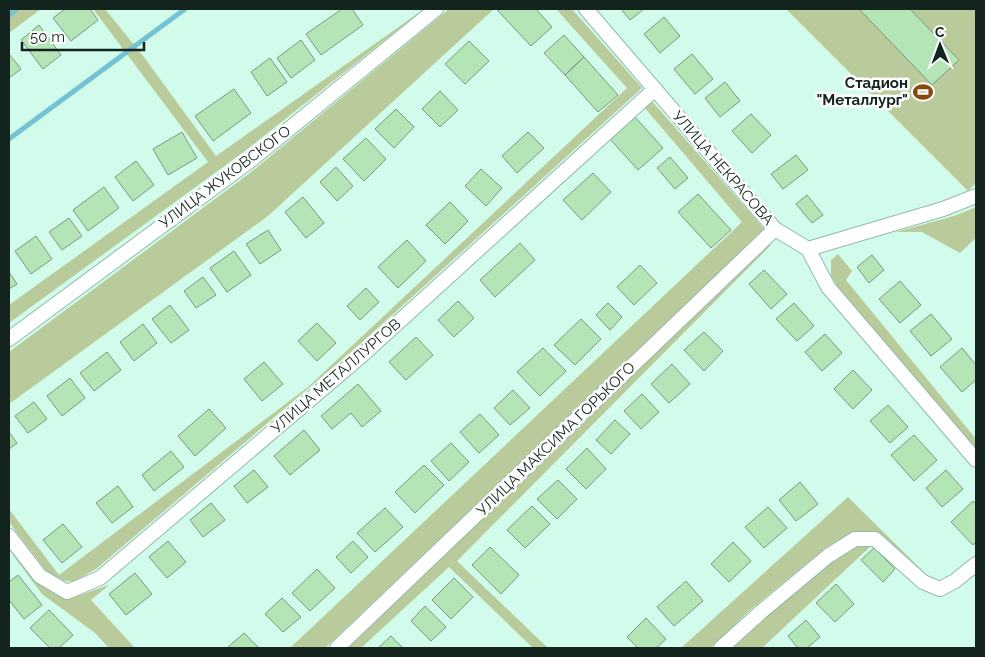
<svg xmlns="http://www.w3.org/2000/svg" width="985" height="657" font-family="Raleway,sans-serif">
<style>
.green{fill:#bacb9b}
.lines{fill:none;stroke-linecap:round;stroke-linejoin:round}
.stream{stroke:#74c2d3;stroke-width:5}
.building{fill:#b4e5b6;stroke:#7c987d}
.street-casing{stroke:#92baaa;stroke-width:16}
.street{stroke:#fff;stroke-width:14}
.labels{text-anchor:middle;dominant-baseline:central;stroke-width:5;stroke-linejoin:round;paint-order:stroke}
.poi-label{font-size:15px;font-weight:bold;fill:#13231d;stroke:#fefefe;text-anchor:end}
.street-label{font-size:15px;fill:#13231d;stroke:#fefefe}
</style>
<rect width="100%" height="100%" fill="#d1fceb"/>
<path class="green" d="M9 9H41L9 33Z
M93 9H105L144 57 216 156 424 9 245 151 9 323V305L208 162Z
M449 9H494L268 216 9 404V352L250 173Z
M556 9H572L642 88 357 347 96 569 73 582 63 580 47 572 9 522V509L59 575 308 387 627 88Z
M786 9H976V183L968 191Z
M651 100 765 230 325 648H290L742 222 644 107Z
M976 207V238L960 253 922 232H896L954 216Z
M775 238 769 247 457 561 548 648H533L449 567 361 648H348Z
M838 254 852 271 846 280 976 439V451L841 293 831 275V260Z
M848 497 933 581 877 534 854 531 824 549 750 610 711 648H681Z
M873 544 762 648H731L829 563 854 545Z
M9 550 37 583 66 600 109 585 91 600 135 648H109L95 633 42 594Z"/>
<g class="lines">
<path class="stream" d="M9 15 17 9
M9 139 185 9"/>
</g>
<path class="building" d="M65 9H90L98 20 71 41 53 18Z
M342 9H352L363 25 321 55 306 34Z
M500 9H536L552 27 531 46 498 11Z
M621 9H644L630 20Z
M859 9H910L959 60 932 85Z
M664 17 680 36 660 53 644 34Z
M39 25 61 55 43 69 21 40Z
M564 35 584 57 565 75 544 53Z
M301 40 315 60 291 78 277 58Z
M469 41 489 61 465 84 445 64Z
M9 54 21 69 9 78Z
M692 54 713 79 695 94 674 69Z
M584 57 618 95 598 112 565 75Z
M270 58 287 82 267 96 251 72Z
M725 82 740 101 720 117 705 98Z
M234 89 251 113 213 141 195 116Z
M440 91 458 110 440 127 422 109Z
M396 109 414 127 394 148 375 129Z
M751 114 771 135 752 153 732 131Z
M634 116 663 148 638 170 609 138Z
M182 132 197 158 168 175 153 149Z
M528 132 544 148 517 173 502 156Z
M366 138 386 159 364 181 343 159Z
M796 155 808 170 783 189 771 174Z
M670 157 688 178 675 189 657 168Z
M136 161 154 185 133 201 115 177Z
M336 167 353 186 337 201 320 182Z
M481 169 502 188 486 206 465 186Z
M593 173 611 192 582 220 563 200Z
M104 187 119 208 88 231 73 210Z
M698 194 731 230 711 248 678 212Z
M807 195 823 215 812 223 796 204Z
M303 197 324 223 306 238 285 212Z
M450 202 468 221 445 244 426 225Z
M69 218 82 236 62 250 49 232Z
M268 230 281 250 260 264 246 244Z
M36 236 52 259 31 274 15 251Z
M407 240 426 261 398 288 378 267Z
M520 243 535 260 495 297 480 280Z
M234 251 251 275 227 292 210 268Z
M872 255 884 270 869 283 857 267Z
M640 265 657 283 634 305 617 287Z
M764 270 787 294 771 309 749 284Z
M9 272 17 284 9 289Z
M203 277 216 295 196 308 184 291Z
M900 281 921 305 900 323 879 299Z
M366 288 379 302 360 320 347 306Z
M458 301 474 318 454 337 438 320Z
M608 303 622 317 610 330 596 315Z
M794 303 814 326 797 341 776 319Z
M170 305 189 330 171 343 152 319Z
M931 314 952 339 931 356 910 331Z
M581 319 601 339 575 365 554 345Z
M317 323 336 343 317 361 298 341Z
M143 324 157 343 134 361 120 342Z
M704 332 723 351 704 371 684 350Z
M825 334 842 353 822 371 805 352Z
M416 337 433 355 406 380 389 362Z
M543 348 566 371 540 396 517 372Z
M962 348 976 365V380L962 392 940 367Z
M107 352 121 370 94 391 80 373Z
M264 362 283 384 262 401 244 379Z
M672 364 690 384 669 403 651 384Z
M853 370 872 390 853 409 834 389Z
M70 378 85 398 62 416 47 396Z
M358 384 381 411 362 427 351 413 332 429 321 416Z
M513 390 530 408 510 425 494 408Z
M642 394 659 412 641 429 624 411Z
M34 402 47 419 28 433 15 416Z
M888 405 908 427 890 443 870 421Z
M209 409 226 428 195 456 178 436Z
M480 414 499 435 479 453 460 432Z
M615 420 630 434 611 454 596 440Z
M304 430 320 450 290 475 274 456Z
M9 432 17 443 9 449Z
M914 435 937 460 914 481 891 455Z
M451 443 469 462 449 481 431 461Z
M587 448 606 469 586 489 566 469Z
M171 451 184 467 154 491 142 475Z
M424 465 444 485 415 513 395 492Z
M254 470 268 487 247 503 234 486Z
M946 470 963 489 942 507 926 488Z
M558 480 577 499 557 519 537 499Z
M800 482 818 504 796 521 779 500Z
M118 486 133 507 112 523 96 503Z
M973 501 976 504V542L973 545 951 522Z
M211 503 225 520 203 537 190 520Z
M532 506 550 524 525 548 507 530Z
M768 507 787 528 764 548 745 527Z
M385 508 403 527 375 552 357 533Z
M63 524 82 547 62 563 43 540Z
M168 541 186 562 167 578 149 557Z
M353 541 368 557 351 573 336 557Z
M733 542 751 561 729 582 711 564Z
M490 547 519 575 501 594 472 565Z
M874 548 895 569 883 582 861 560Z
M317 569 335 588 310 611 292 593Z
M135 573 152 594 126 615 109 594Z
M18 575 42 605 24 619 9 600V582Z
M454 578 473 597 451 619 432 600Z
M686 581 703 601 674 626 657 607Z
M836 584 854 604 835 622 816 603Z
M282 598 301 617 283 632 265 614Z
M425 606 446 627 431 641 411 621Z
M49 610 73 635 59 648H50L30 628Z
M646 618 666 639 656 648H638L627 637Z
M806 620 820 637 807 648H798L788 636Z
M244 633 259 648H227Z
M391 636 403 648H378Z"/>
<g class="lines">
<defs>
<path id="street" d="M586 9 775 229 808 249 828 287 976 460
M808 249 943 209 976 196
M9 339 251 160 436 9
M9 536 40 576 67 592 100 578 359 358 655 89
M337 648 775 229
M721 648 761 612 828 556 855 539H875L923 582 940 589 955 581 976 564"/>
</defs>
<use href="#street" class="street-casing"/>
<use href="#street" class="street"/>
</g>
<defs>
<symbol id="stadium-bare" viewBox="-9 -9 18 18"><path d="M0-5a6.5 5 0 1 0 0 10a6.5 5 0 1 0 0-10ZM-3.5-1.8h7v3.6h-7Z" fill="#88490f" stroke="#fefefe" stroke-width="2.5" paint-order="stroke"/></symbol>
</defs>
<g fill-rule="evenodd">
<use href="#stadium-bare" x="909" y="78" width="28" height="28"/>
</g>
<g class="labels">
<g class="poi-label">
<text x="908" y="83">Стадион<tspan x="908" dy="17">"Металлург"</tspan></text>
</g>
<g class="street-label">
<text transform="translate(723 168) rotate(49)">УЛИЦА НЕКРАСОВА</text>
<text transform="translate(225 177) rotate(-37)">УЛИЦА ЖУКОВСКОГО</text>
<text transform="translate(336 376) rotate(-41)">УЛИЦА МЕТАЛЛУРГОВ</text>
<text transform="translate(556 439) rotate(-44)">УЛИЦА МАКСИМА ГОРЬКОГО</text>
</g>
</g>
<rect width="985" height="657" fill="none" stroke="#13231d" stroke-width="20"/>
<g transform="translate(940 45) rotate(359)" stroke="#fefefe" stroke-width="4" paint-order="stroke">
<path d="M0-4L9 19L0 12L-9 19Z" fill="#13231d"/>
<text y="-8" font-size="14" font-weight="bold" text-anchor="middle" fill="#13231d">С</text>
</g>
<path d="M22 42v8h122v-8" fill="none" stroke="#13231d" stroke-width="2.5"/>
<text x="30" y="42" font-size="15" fill="#13231d" stroke="#fefefe" stroke-width="4" paint-order="stroke">50 m</text>
</svg>
